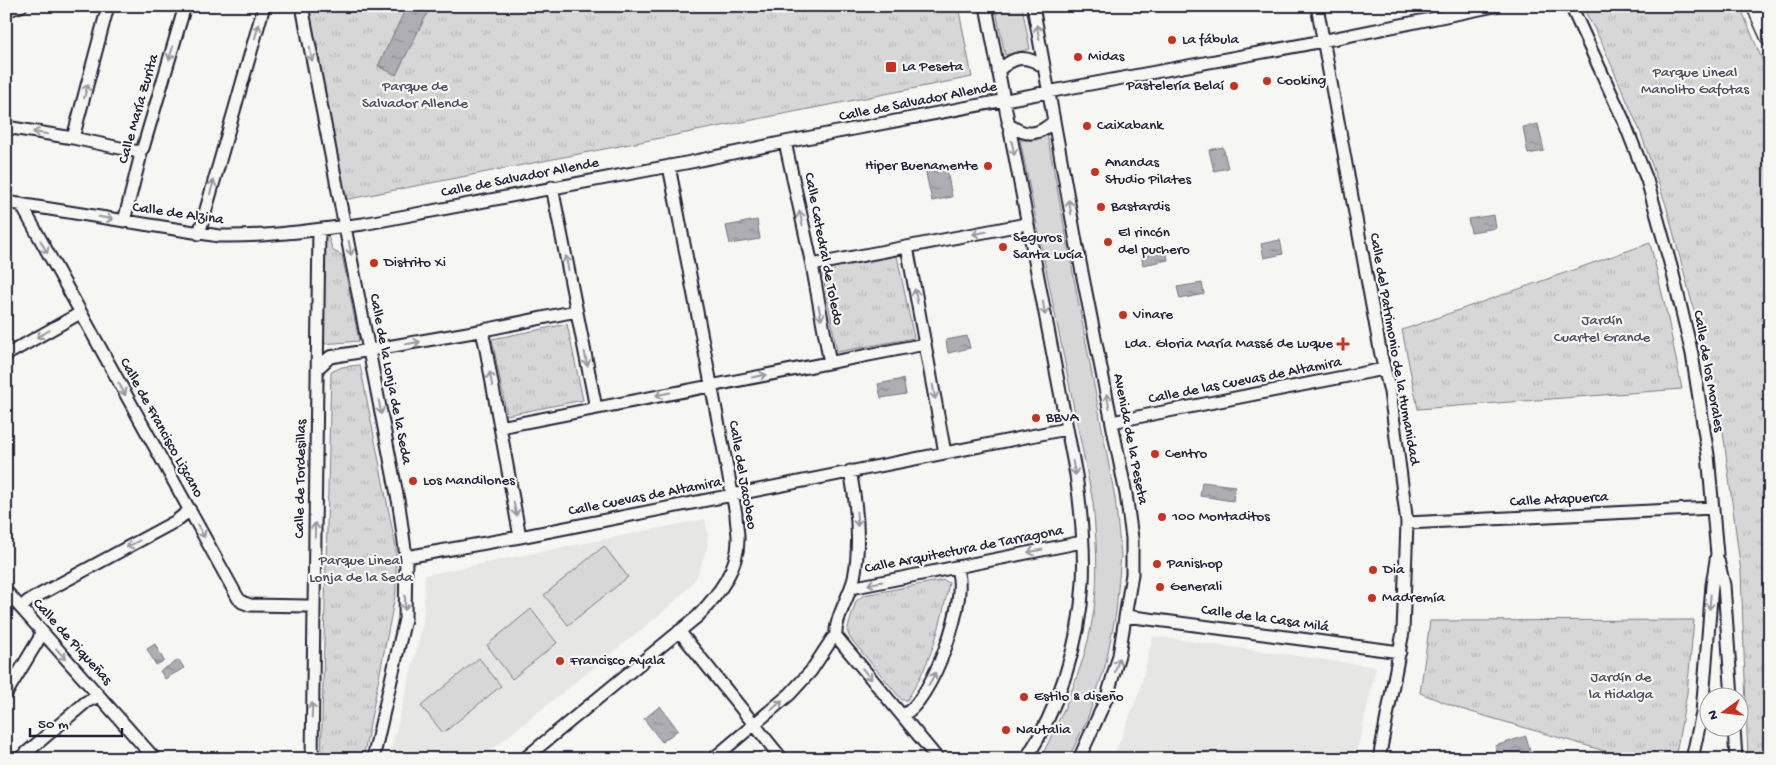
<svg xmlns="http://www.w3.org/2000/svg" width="1776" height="765" font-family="'Gochi Hand',sans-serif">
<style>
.built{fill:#e6e6e4}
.grass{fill:url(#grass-tufts);stroke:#7c7c89}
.garden{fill:#d7d7d7;stroke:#7c7c89}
.water{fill:url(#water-ripples);stroke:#757583}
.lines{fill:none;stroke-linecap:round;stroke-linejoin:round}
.minor-casing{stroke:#22223b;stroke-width:15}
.highway-casing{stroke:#22223b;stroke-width:21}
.minor{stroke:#f6f6f2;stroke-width:11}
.highway{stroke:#f6f6f2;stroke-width:18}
.oneway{stroke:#9797a0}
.poi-dot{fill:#c8321e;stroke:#f6f6f2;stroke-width:2}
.labels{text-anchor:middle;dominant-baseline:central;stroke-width:4.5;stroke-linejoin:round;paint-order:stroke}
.poi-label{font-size:15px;fill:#22223b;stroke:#f6f6f2;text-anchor:start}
.park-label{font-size:15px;fill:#4f4f62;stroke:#f6f6f2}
.street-label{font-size:15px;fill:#22223b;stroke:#f6f6f2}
</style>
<defs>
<pattern id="grass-tufts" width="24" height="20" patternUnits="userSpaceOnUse" patternTransform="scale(1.25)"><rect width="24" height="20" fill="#d7d7d7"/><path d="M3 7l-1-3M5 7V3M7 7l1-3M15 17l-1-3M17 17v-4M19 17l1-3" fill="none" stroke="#b8b8b9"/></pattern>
<pattern id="water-ripples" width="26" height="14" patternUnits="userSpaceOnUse" patternTransform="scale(1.25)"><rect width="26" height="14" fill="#adadb3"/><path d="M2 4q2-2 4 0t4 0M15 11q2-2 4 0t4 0" fill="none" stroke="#8c8c93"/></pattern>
</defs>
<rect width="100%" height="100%" fill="#f6f6f2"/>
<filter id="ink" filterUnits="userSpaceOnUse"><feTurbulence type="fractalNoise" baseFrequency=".02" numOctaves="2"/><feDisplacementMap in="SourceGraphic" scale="10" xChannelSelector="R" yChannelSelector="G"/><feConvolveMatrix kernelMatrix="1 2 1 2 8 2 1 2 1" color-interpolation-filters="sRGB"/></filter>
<g filter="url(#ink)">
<path class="built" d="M705 519 708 535 707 548 697 576 688 588 663 612 480 759H389L423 623 425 575Z
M1153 636 1376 667 1360 739 1353 759H1112L1120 741 1140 689Z"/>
<path class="grass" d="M308 6H958L972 77 344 200Z
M1582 6H1740L1770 79V759H1748L1741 572 1720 408 1666 205 1640 131 1601 41Z
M328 236 333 251 342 255 359 341 323 344 322 237Z
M1650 243 1667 314 1682 389 1418 409 1402 330Z
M897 256 914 338 837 352 822 270Z
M567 324 583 400 507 415 492 339Z
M360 365 396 548V591L363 759H321L331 372 342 367Z
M944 580 949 583C940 629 932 660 907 700H902L850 638 847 631 856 601 864 595Z
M1694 620 1687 693 1675 759H1632L1461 709 1420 693 1430 621Z"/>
<path class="garden" d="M995 6H1022L1030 49 1005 55Z
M1047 134 1115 498 1121 555 1116 612 1105 667 1087 720 1068 759H1040C1064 712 1087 662 1094 609 1099 574 1096 538 1093 502L1020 140H1035Z
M604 546 628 577 568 625 544 595Z
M531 609 557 643 512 679 487 645Z
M479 658 501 686 443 733 421 706Z"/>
<path class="water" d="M407 6H417L428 12 396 75 378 66Z
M1538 124 1544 151 1528 154 1523 127Z
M1223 147 1228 168 1214 171 1209 150Z
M946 165 952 197 932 201 925 169Z
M1494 215 1496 228 1471 232 1468 219Z
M757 220 760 239 730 244 726 226Z
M1280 240 1283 254 1264 258 1261 244Z
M1166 248 1168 260 1143 265 1141 253Z
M1202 283 1204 294 1180 299 1177 287Z
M967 336 970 348 948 353 946 340Z
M903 379 906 394 881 398 878 384Z
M1202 482 1235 486 1233 501 1200 496Z
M155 644 164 661 156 665 147 649Z
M179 660 184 668 165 679 160 671Z
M660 706 678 730 662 742 644 719Z
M1526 736 1531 754 1514 759H1499L1495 746Z"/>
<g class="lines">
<defs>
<path id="minor" d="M302 6 399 505 406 557 405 619 373 759
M986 6 1076 475C1081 510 1085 546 1083 582 1080 643 1059 707 1026 759
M1033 6 1077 247 1126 494 1132 538V574L1119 655 1107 697 1079 759
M1317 6 1381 355 1390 392 1407 523 1403 632 1379 759
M1571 6 1623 119 1647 180 1672 270 1692 354 1708 455 1717 554 1712 585 1702 713 1692 759
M6 11 21 6
M998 71C1014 56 1026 54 1044 67
M1008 124C1026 137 1038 136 1054 121
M6 127 73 138 139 152
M73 138 108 6
M785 142 812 265 829 358 831 362
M552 187 596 408
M6 202 219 236C267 237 315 230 363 224L691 162 785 142 1074 87 1302 45 1495 6
M21 204 238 598 242 602 250 605 307 606 314 605
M124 221 140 158 139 152 143 148 185 6
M199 234 264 6
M905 248 908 252 945 453
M812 265 1021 225 1028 222
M486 329 483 336 485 344 520 537
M6 355 75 316 79 312
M317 369 330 357 479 331 576 311
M1112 422 1384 369
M500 427 925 344
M1407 523 1713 508
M406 557 520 537 1066 429
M1718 560 1724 585 1732 698
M851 588 1082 542
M6 591 155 759
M21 608 28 601 176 521 190 510
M1126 616 1400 652
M679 631 782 759
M836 636C834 620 850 595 854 578 861 543 857 506 850 471
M836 636 938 759
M6 694 39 639 41 631
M902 715C930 707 973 591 955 567
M1734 728 1736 759
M19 759 86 702 99 696
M312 759 319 230
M524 759 698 616C718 595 739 568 738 538 738 530 736 522 736 514L669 166
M713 759 790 694 811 671 832 639 836 636"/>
<path id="highway" d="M1756 6 1770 37"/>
</defs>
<use href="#minor" class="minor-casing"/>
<use href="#highway" class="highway-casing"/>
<use href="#minor" class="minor"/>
<use href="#highway" class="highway"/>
</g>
<defs><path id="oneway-shaft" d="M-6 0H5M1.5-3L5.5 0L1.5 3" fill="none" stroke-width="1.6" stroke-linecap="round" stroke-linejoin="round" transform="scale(1.25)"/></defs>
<g class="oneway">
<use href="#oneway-shaft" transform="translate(257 31) rotate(-74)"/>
<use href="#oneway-shaft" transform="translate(1038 32) rotate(-101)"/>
<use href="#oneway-shaft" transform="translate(171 53) rotate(107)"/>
<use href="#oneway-shaft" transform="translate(311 54) rotate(79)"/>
<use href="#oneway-shaft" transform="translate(86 91) rotate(-75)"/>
<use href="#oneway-shaft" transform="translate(40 133) rotate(-171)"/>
<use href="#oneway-shaft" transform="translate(1013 148) rotate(79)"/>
<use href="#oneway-shaft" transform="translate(212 187) rotate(-74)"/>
<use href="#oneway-shaft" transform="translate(1070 207) rotate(-100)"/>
<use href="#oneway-shaft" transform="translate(106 218) rotate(9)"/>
<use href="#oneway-shaft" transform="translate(801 218) rotate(-101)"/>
<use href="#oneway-shaft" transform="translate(980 233) rotate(168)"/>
<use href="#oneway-shaft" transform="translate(44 247) rotate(62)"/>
<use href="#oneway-shaft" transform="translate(350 248) rotate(80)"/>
<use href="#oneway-shaft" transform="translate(567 263) rotate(-101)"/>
<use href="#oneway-shaft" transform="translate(916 296) rotate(-101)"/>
<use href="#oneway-shaft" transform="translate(1044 308) rotate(80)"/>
<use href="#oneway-shaft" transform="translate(820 313) rotate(79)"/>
<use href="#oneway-shaft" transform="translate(43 334) rotate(150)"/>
<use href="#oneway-shaft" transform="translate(413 343) rotate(-10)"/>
<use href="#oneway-shaft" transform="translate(586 359) rotate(79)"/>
<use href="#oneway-shaft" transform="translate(759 376) rotate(-11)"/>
<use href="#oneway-shaft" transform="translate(491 379) rotate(-100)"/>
<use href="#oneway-shaft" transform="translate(122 389) rotate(61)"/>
<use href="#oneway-shaft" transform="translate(934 392) rotate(80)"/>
<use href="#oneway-shaft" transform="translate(663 394) rotate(169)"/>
<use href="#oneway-shaft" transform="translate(1108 401) rotate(-101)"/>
<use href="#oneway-shaft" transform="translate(380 407) rotate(79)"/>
<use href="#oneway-shaft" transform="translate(1074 468) rotate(79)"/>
<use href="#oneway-shaft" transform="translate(515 509) rotate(79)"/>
<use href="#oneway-shaft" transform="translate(857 519) rotate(85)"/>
<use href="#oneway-shaft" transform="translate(315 530) rotate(-89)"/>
<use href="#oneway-shaft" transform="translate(201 531) rotate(61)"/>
<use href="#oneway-shaft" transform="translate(133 544) rotate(152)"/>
<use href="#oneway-shaft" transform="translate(1035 551) rotate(169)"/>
<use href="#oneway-shaft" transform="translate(875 583) rotate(169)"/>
<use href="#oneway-shaft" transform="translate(1710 602) rotate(95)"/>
<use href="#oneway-shaft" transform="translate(405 603) rotate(91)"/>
<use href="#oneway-shaft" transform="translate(61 654) rotate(48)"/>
<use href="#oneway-shaft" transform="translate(1117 665) rotate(-74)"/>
<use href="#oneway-shaft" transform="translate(867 674) rotate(50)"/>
<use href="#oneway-shaft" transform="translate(932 679) rotate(-61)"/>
<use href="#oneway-shaft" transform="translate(777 705) rotate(-41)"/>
<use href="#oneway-shaft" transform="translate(312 710) rotate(-89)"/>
</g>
</g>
<g class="poi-dot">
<circle cx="1172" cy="40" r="5"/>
<circle cx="1078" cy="57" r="5"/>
<rect x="885" y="61" width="12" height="12" rx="2.5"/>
<circle cx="1267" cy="81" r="5"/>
<circle cx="1234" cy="86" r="5"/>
<circle cx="1087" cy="126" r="5"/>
<circle cx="988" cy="166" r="5"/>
<circle cx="1095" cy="172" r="5"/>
<circle cx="1101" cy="207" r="5"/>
<circle cx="1108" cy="242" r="5"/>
<circle cx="1003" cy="247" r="5"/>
<circle cx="374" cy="263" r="5"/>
<circle cx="1123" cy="315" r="5"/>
<path d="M1340.5 336.5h5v5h5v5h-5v5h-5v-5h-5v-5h5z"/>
<circle cx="1036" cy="418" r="5"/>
<circle cx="1155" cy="454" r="5"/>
<circle cx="413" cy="481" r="5"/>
<circle cx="1162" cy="517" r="5"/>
<circle cx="1157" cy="564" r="5"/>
<circle cx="1373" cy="570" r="5"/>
<circle cx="1160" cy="587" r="5"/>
<circle cx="1372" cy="598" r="5"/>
<circle cx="560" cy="661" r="5"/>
<circle cx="1024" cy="697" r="5"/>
<circle cx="1006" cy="730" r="5"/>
</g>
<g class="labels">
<g class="poi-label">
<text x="1182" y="40">La fábula</text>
<text x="1088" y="57">Midas</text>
<text x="902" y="67">La Peseta</text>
<text x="1277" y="81">Cooking</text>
<text x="1224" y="86" text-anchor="end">Pastelería Belaí</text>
<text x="1097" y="126">Caixabank</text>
<text x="1105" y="163">Anandas<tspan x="1105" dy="17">Studio Pilates</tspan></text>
<text x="978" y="166" text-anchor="end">Hiper Buenamente</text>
<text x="1111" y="207">Bastardis</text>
<text x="1118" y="233">El rincón<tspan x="1118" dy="17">del puchero</tspan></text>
<text x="1013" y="238">Seguros<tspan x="1013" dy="17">Santa Lucía</tspan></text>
<text x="384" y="263">Distrito Xi</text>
<text x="1133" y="315">Vinare</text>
<text x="1333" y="344" text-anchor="end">Lda. Gloria María Massé de Luque</text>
<text x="1046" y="418">BBVA</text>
<text x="1165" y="454">Centro</text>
<text x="423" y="481">Los Mandilones</text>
<text x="1172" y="517">100 Montaditos</text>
<text x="1167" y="564">Panishop</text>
<text x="1383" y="570">Dia</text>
<text x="1170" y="587">Generali</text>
<text x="1382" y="598">Madremía</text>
<text x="570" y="661">Francisco Ayala</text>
<text x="1034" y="697">Estilo &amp; diseño</text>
<text x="1016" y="730">Nautalia</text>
</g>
<g class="park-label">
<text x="1695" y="73">Parque Lineal<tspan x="1695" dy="17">Manolito Gafotas</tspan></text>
<text x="415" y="87">Parque de<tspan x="415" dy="17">Salvador Allende</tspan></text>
<text x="1602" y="321">Jardín<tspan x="1602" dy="17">Cuartel Grande</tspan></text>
<text x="361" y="561">Parque Lineal<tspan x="361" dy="17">Lonja de la Seda</tspan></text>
<text x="1621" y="678">Jardín de<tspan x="1621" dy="17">la Hidalga</tspan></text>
</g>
<g class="street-label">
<text transform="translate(918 102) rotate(-11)">Calle de Salvador Allende</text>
<text transform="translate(139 109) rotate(-74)">Calle María Zurita</text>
<text transform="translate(520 178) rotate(-11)">Calle de Salvador Allende</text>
<text transform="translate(178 214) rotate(8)">Calle de Alzina</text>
<text transform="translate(823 249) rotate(79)">Calle Catedral de Toledo</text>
<text transform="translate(1394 349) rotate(80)">Calle del Patrimonio de la Humanidad</text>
<text transform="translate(1708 371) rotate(80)">Calle de los Morales</text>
<text transform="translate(390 379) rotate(79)">Calle de la Lonja de la Seda</text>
<text transform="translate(1245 381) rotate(-11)">Calle de las Cuevas de Altamira</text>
<text transform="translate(161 428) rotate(61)">Calle de Francisco Lizcano</text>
<text transform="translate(1130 439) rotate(79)">Avenida de la Peseta</text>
<text transform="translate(742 475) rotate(80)">Calle del Jacobeo</text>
<text transform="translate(301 479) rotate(-89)">Calle de Tordesillas</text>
<text transform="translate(645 497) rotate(-11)">Calle Cuevas de Altamira</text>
<text transform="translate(1559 500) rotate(-3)">Calle Atapuerca</text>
<text transform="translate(964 550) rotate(-11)">Calle Arquitectura de Tarragona</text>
<text transform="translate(1265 619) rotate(8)">Calle de la Casa Milá</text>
<text transform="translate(72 642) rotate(48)">Calle de Piqueñas</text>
</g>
</g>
<rect width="1776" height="765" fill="none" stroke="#f6f6f2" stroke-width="25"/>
<rect x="12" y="12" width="1751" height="740" fill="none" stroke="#22223b" stroke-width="2" filter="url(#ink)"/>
<g transform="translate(1724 712) rotate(255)"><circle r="24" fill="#f6f6f2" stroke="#a1a1a9"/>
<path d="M0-4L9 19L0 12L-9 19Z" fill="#c8321e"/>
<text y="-8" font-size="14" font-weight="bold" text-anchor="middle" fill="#22223b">N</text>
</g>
<path d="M30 728v8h92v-8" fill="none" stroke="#22223b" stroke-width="2.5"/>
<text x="38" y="728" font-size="15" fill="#22223b" stroke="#f6f6f2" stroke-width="4" paint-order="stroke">50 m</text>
</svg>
